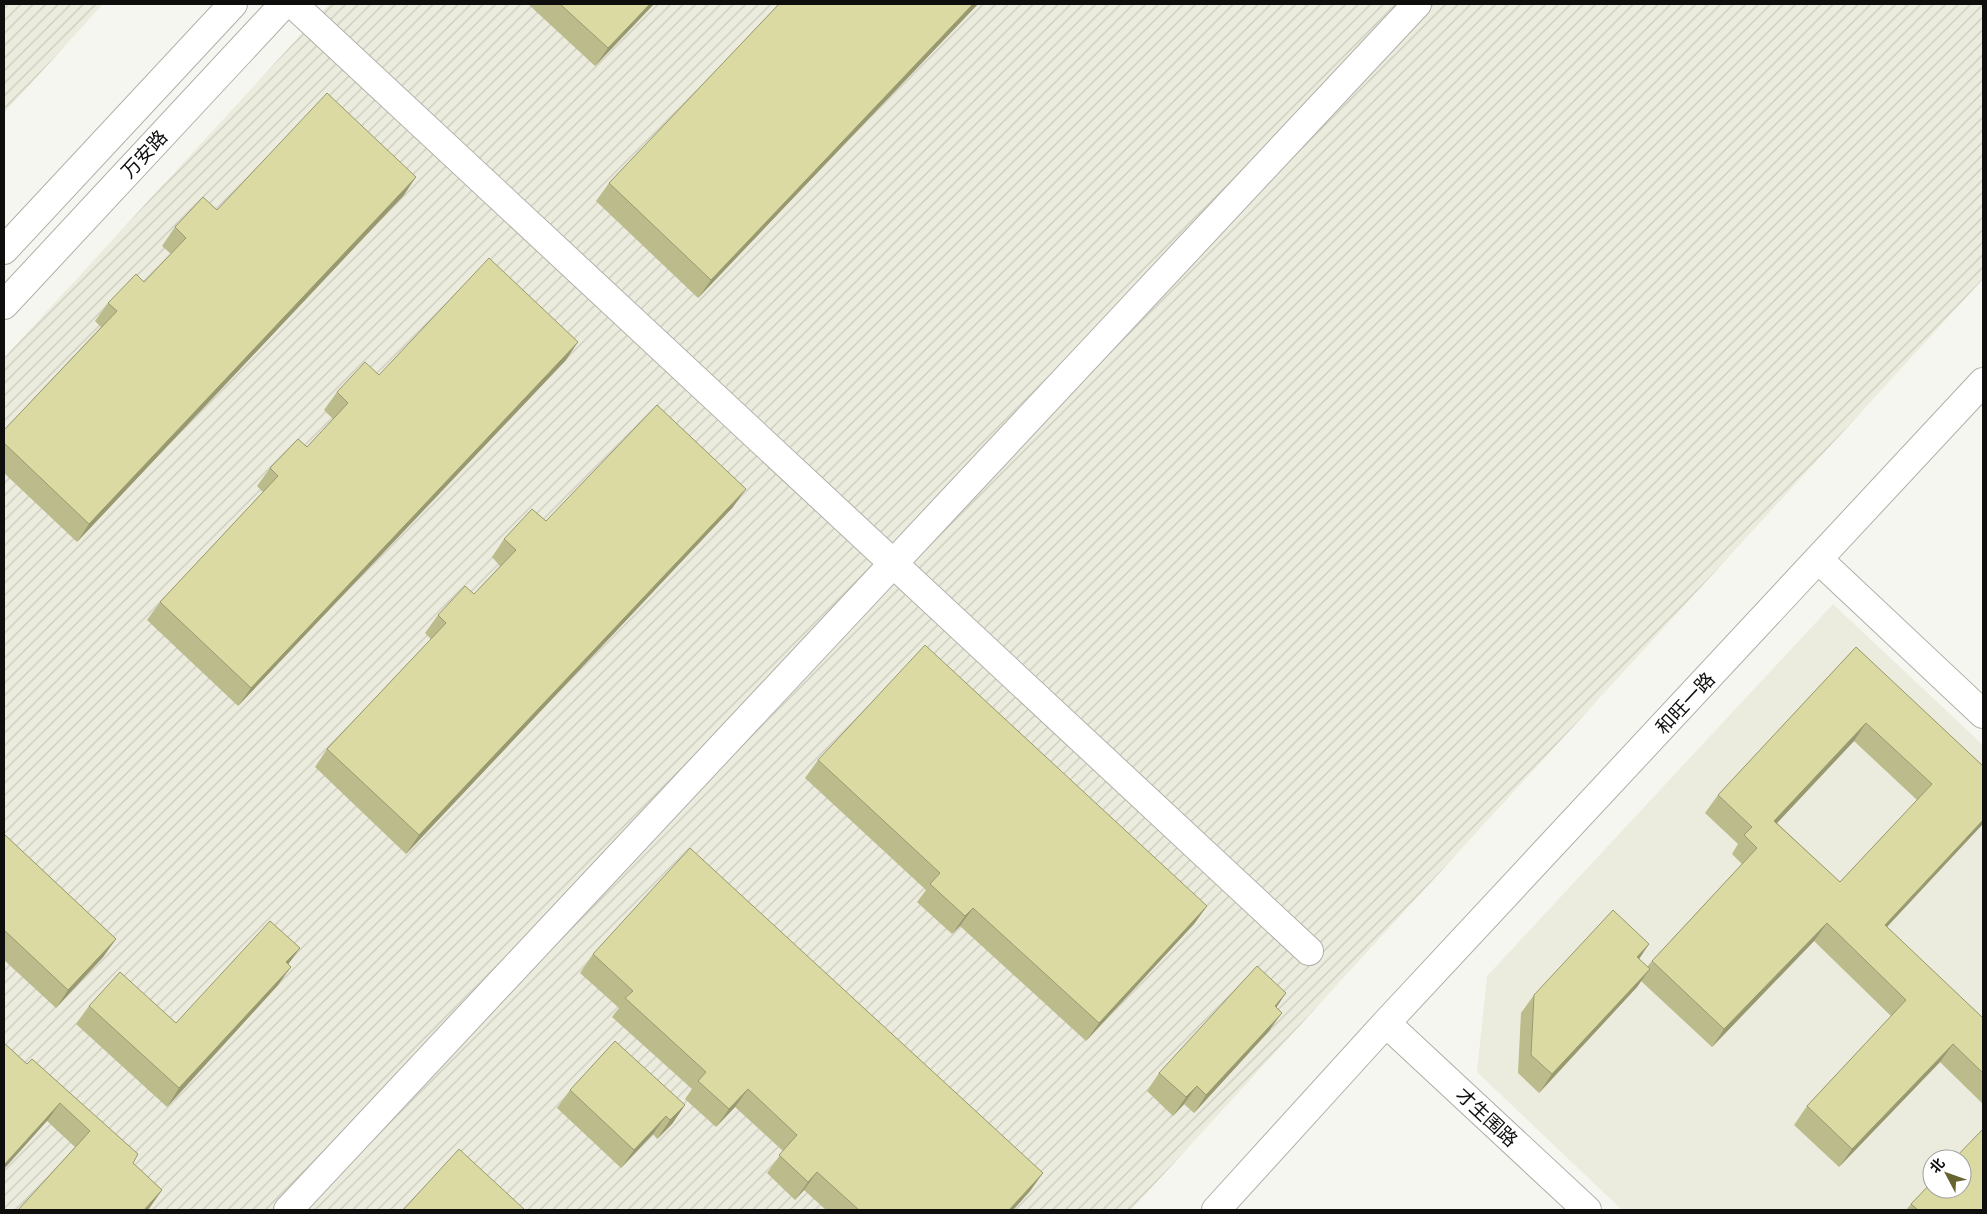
<svg xmlns="http://www.w3.org/2000/svg" width="1987" height="1214" font-family="'PT Sans Narrow','Noto Sans SC',sans-serif">
<style>
.built{fill:#ececde;fill-rule:evenodd}
.industrial{fill:url(#industrial-furrows)}
.lines{fill:none;stroke-linecap:round;stroke-linejoin:round}
.minor-casing{stroke:#b0b0aa;stroke-width:30}
.minor{stroke:#fff;stroke-width:28}
.wall{fill:#bbbb8b;fill-rule:evenodd}
.shaded-wall{fill:#999971}
.building{fill:#dadaa2;stroke:#999971;fill-rule:evenodd}
.labels{text-anchor:middle;dominant-baseline:central;stroke-width:5;stroke-linejoin:round;paint-order:stroke}
.street-label{font-size:19px;fill:#0e0e0c;stroke:#fff}
</style>
<defs>
<pattern id="industrial-furrows" width="10" height="10" patternUnits="userSpaceOnUse" patternTransform="scale(1.25)"><rect width="10" height="10" fill="#ececde"/><path d="M-1 1l2-2M0 10L10 0M9 11l2-2" fill="none" stroke="#c9c9bd"/></pattern>
</defs>
<rect width="100%" height="100%" fill="#f6f6f0"/>
<path class="built" d="M1833 604 1983 745V1210H1622L1477 1072 1487 976ZM1932 1159H1962V1189H1932Z"/>
<path class="industrial" d="M4 4H103L4 113Z
M329 4H1983V279L1131 1210H4V358Z"/>
<g class="lines">
<defs>
<path id="minor" d="M293 4 1309 951
M4 250 233 4
M4 305 284 4
M1818 559 1983 714
M1386 1023 1587 1210
M288 1210 1417 4
M1216 1210 1386 1023 1983 382"/>
</defs>
<use href="#minor" class="minor-casing"/>
<use href="#minor" class="minor"/>
</g>
<path class="wall" d="M528 4H654L595 66Z
M779 4H978L698 298 596 201 609 183Z
M404 195 77 542 4 473V430L101 327 95 321 108 303 144 282 171 254 162 246 175 227 217 210Z
M566 360 238 706 147 620 160 602 263 492 257 486 270 468 307 447 333 419 324 410 337 392 379 375Z
M733 507 406 854 315 767 327 749 431 639 425 633 438 615 474 594 500 566 492 557 504 539 546 521Z
M1856 647 1983 766 1887 927 1983 1018V1104L1940 1062 1839 1167 1794 1125 1807 1106 1891 1016 1814 941 1712 1047 1641 981 1637 987 1539 1093 1518 1073 1521 1013 1534 995 1649 944 1639 959 1647 967 1652 961 1742 864 1732 854 1738 844 1705 813 1718 795ZM1854 741 1917 800 1840 882 1777 823Z
M818 760 1207 906 1194 924 1086 1041 960 926 952 934 917 902 926 890 805 778Z
M4 834 116 939 103 957 56 1008 4 960Z
M593 954 1043 1173 1030 1191 1013 1210H826L804 1190 795 1200 767 1173 783 1151 735 1107 716 1127 685 1099 692 1089 612 1017 619 1008 580 973Z
M288 964 278 985 167 1107 76 1024 89 1006 176 1023Z
M1277 1007 1269 1031 1194 1113 1184 1104 1173 1116 1147 1091 1159 1073Z
M4 1043 162 1190 148 1210H18L75 1147 47 1121Z
M570 1090 685 1105 672 1124 657 1139 653 1134 621 1168 557 1108Z
M1911 1204 1983 1210H1906Z"/>
<path class="shaded-wall" d="M650 4H654L595 66 608 48Z
M973 4H978L698 298 711 280Z
M416 177 404 195 77 542 89 524Z
M578 342 566 360 238 706 251 688Z
M746 489 733 507 406 854 419 835Z
M1866 723 1854 741 1762 839 1774 821Z
M1983 820V824L1872 943 1885 925Z
M1207 906 1194 924 1086 1041 1099 1023Z
M973 908 960 926 952 934 965 916Z
M1827 923 1814 941 1712 1047 1724 1029Z
M116 939 103 957 56 1008 68 990Z
M1649 944 1637 962V957Z
M300 948 287 966 286 962Z
M291 967 278 985 167 1107 179 1088Z
M1650 969 1637 987 1539 1093 1552 1074Z
M1286 993 1274 1011 1275 1006Z
M1282 1013 1269 1031 1194 1113 1206 1095Z
M1953 1044 1940 1062 1839 1167 1852 1149Z
M1197 1086 1184 1104 1173 1116 1186 1097Z
M748 1089 735 1107 716 1127 729 1109Z
M60 1103 47 1121 4 1169V1165Z
M685 1105 672 1124 657 1139 670 1120Z
M666 1116 653 1134 621 1168 634 1150Z
M817 1172 804 1190 795 1200 808 1182Z
M1043 1173 1030 1191 1013 1210H1009Z
M162 1190 148 1210H144Z"/>
<path class="building" d="M560 4H650L608 48Z
M779 4H973L711 280 609 183Z
M327 93 416 177 89 524 4 443V430L117 311 108 303 136 274 144 282 186 238 175 227 203 197 217 210Z
M489 258 578 342 251 688 160 602 278 476 270 468 298 439 307 447 348 403 337 392 365 362 379 375Z
M657 405 746 489 419 835 327 749 446 623 438 615 465 586 474 594 516 550 504 539 532 509 546 521Z
M925 645 1207 906 1099 1023 973 908 965 916 930 884 940 873 818 760Z
M1856 647 1983 766V820L1885 925 1983 1018V1073L1953 1044 1852 1149 1807 1106 1906 1000 1827 923 1724 1029 1652 961 1757 848 1744 835 1752 827 1718 795ZM1866 723 1932 784 1840 882 1774 821Z
M4 834 116 939 68 990 4 930Z
M690 848 1043 1173 1009 1210H859L817 1172 808 1182 779 1155 797 1135 748 1089 729 1109 698 1081 706 1072 625 998 633 991 593 954Z
M1613 910 1649 944 1637 957 1650 969 1552 1074 1531 1055 1534 995Z
M270 921 300 948 286 962 291 967 179 1088 89 1006 120 972 176 1023Z
M1257 966 1286 993 1275 1006 1282 1013 1206 1095 1197 1086 1186 1097 1159 1073Z
M615 1041 685 1105 670 1120 666 1116 634 1150 570 1090Z
M4 1043 27 1064 32 1059 138 1154 133 1163 162 1190 144 1210H18L90 1131 60 1103 4 1165Z
M1983 1129V1210H1918L1911 1204 1932 1182V1189H1962V1159H1954Z
M459 1149 525 1210H403Z"/>
<g class="labels">
<g class="street-label">
<text transform="translate(144 154) rotate(-47)">万安路</text>
<text transform="translate(1685 703) rotate(-47)">和旺一路</text>
<text transform="translate(1487 1117) rotate(43)">才生围路</text>
</g>
</g>
<rect width="1987" height="1214" fill="none" stroke="#0e0e0c" stroke-width="10"/>
<g transform="translate(1947 1174) rotate(311)"><circle r="24" fill="#ffffff" stroke="#9f9f9e"/>
<path d="M0-4L9 19L0 12L-9 19Z" fill="#666532"/>
<text y="-8" font-size="14" font-weight="bold" text-anchor="middle" fill="#0e0e0c">北</text>
</g>
</svg>
